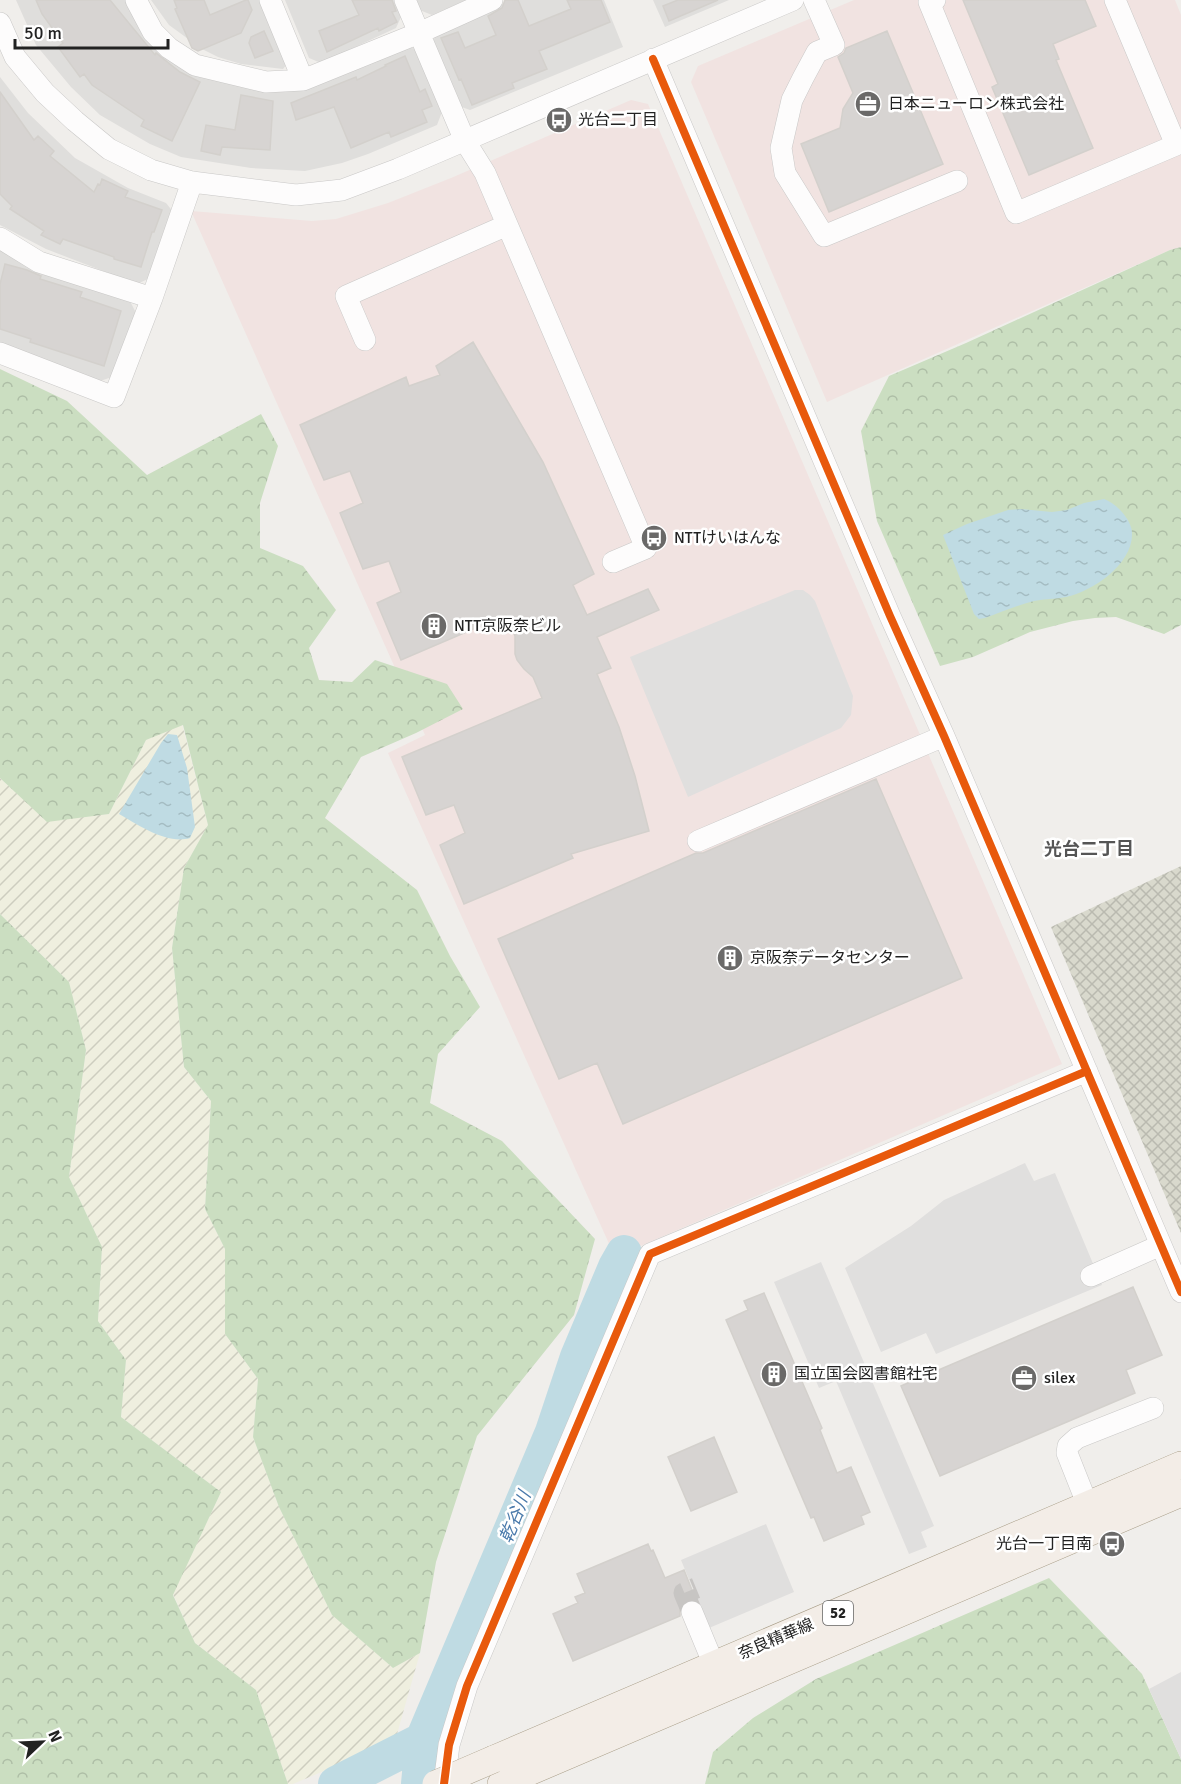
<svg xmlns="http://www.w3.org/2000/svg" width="1181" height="1784" font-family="Signika,'Noto Sans JP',sans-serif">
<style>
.residential{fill:#dfdedc}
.commercial{fill:#f1e3e1}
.construction{fill:url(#construction-cross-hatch)}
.farmland{fill:url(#farmland-furrows)}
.forest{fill:url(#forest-crowns)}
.parking{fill:#e0dfde}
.water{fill:url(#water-ripples)}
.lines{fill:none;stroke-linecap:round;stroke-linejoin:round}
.river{stroke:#bfdbe3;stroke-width:36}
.building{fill:#d7d4d2;stroke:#d3d0cc;stroke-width:1.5}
.minor-tunnel{stroke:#c7c5c3;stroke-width:21;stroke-dasharray:21 10;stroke-linecap:butt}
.minor-casing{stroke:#c9c8c7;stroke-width:22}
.major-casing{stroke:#a79c86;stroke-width:28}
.minor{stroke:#fdfcfc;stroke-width:21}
.major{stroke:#f3ede7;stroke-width:27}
.major-bridge-casing{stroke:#a79c86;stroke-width:28;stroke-linecap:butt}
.major-bridge{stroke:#f3ede7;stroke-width:27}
.cycleway-casing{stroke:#fff;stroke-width:11}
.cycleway{stroke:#e8590c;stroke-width:8}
.labels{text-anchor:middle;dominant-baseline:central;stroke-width:5;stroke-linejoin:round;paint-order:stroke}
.shield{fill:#fff;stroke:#646464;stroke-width:1.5}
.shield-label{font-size:15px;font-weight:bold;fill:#222}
.poi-label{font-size:16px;fill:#222;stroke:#fff;text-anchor:start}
.street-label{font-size:16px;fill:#222;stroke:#fff}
.neighbourhood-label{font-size:18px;font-weight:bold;fill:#555;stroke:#fff}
.water-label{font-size:18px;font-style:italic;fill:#4a7aab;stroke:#fff}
</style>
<defs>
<pattern id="construction-cross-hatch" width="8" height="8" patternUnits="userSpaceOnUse" patternTransform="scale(1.5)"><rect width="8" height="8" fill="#d9d9cd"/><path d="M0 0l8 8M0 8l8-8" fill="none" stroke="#babab0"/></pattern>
<pattern id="farmland-furrows" width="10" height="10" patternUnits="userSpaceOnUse" patternTransform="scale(1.5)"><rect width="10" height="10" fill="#efefdf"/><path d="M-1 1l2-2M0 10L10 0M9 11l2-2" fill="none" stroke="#cdcdbf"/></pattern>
<pattern id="forest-crowns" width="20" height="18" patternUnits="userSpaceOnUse" patternTransform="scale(1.5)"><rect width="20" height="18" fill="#cbdec1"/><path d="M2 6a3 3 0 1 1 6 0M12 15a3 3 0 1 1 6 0" fill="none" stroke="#aebea6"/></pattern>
<pattern id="water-ripples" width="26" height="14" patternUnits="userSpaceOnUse" patternTransform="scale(1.5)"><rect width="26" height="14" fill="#bfdbe3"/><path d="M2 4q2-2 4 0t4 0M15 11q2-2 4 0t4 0" fill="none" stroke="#a4bcc2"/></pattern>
</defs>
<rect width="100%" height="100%" fill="#f0eeeb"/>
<path class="residential" d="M16 0H130L156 37 256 87 403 46 416 49 442 112 437 125 368 154 342 163 305 171 251 168 181 157 150 144 100 115 71 87 36 45Z
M151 0H264L290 60 283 69 241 64 218 57 202 49 169 25Z
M285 0H394L401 17 396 28 321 63 309 58Z
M413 0H466L432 15 417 9Z
M512 0H604L623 47 470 110 459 106 433 43 436 32Z
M653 0H729L665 27Z
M0 77 28 113 75 158 128 188 166 203 174 213 150 278 137 284 46 249 0 225Z
M0 246 130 301 136 313 112 377 97 382 0 344Z"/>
<path class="commercial" d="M854 0H1175L1181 15V247L1170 250 827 402 691 82 698 66Z
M631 100 648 104 1062 1064 615 1257 388 753 425 735 191 211 312 221 336 219 388 203 451 178Z"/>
<path class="construction" d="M1181 866V1233L1051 927Z"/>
<path class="farmland" d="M182 724 208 825 184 868 172 948 184 1067 211 1101 205 1209 225 1249V1334L258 1379 253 1437 279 1507 332 1615 393 1668 420 1653 395 1741 293 1784H288L256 1690 195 1643 173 1594 221 1492 121 1417 126 1360 98 1321 102 1247 69 1177 86 1050 69 982 0 914V778L47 821 109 814 146 740Z"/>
<path class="forest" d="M1181 247V625L1164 634 1116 617 1095 618 1073 621 1030 632 973 657 940 666 877 521 861 431 889 376 966 343 1170 250Z
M0 369 67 401 147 475 261 414 278 446 260 503V548L303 566 336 610 309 648 319 680 352 682 375 660 447 684 463 709 416 733 361 757 325 818 417 890 450 956 480 1007 438 1054 430 1103 502 1141 595 1239 574 1315 477 1436 436 1562 420 1653 393 1668 332 1615 279 1507 253 1437 258 1379 225 1334V1249L205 1209 211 1101 184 1067 172 948 184 868 208 825 183 725 146 740 109 814 47 822 0 778Z
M0 914 69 982 86 1050 69 1177 102 1247 98 1321 126 1360 121 1417 221 1492 173 1595 195 1643 256 1690 288 1784H0Z
M1049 1578 1142 1674 1181 1759V1784H705L713 1752 753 1718 816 1679Z"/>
<path class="parking" d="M795 590H803L810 595 815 601 853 696 851 715 841 728 688 797 630 657Z
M1025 1163 1034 1181 1055 1173 1102 1285 936 1354 926 1333 881 1352 845 1268 911 1226 944 1200Z
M821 1262 934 1526 921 1532 927 1547 909 1554 836 1381 819 1388 774 1282Z
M766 1524 794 1592 709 1628 681 1560Z
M1181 1672V1759L1149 1689Z"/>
<path class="water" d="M1104 499C1116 503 1132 520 1132 533 1133 564 1093 591 1066 597 1056 599 1044 599 1034 601 1018 605 1001 612 985 618L979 619 974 614 943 535 967 524 1008 510 1021 509 1052 512 1067 510 1084 503Z
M168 734 177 735 187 768 195 827 190 838C168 845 138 825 119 814L161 743Z"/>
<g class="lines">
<path class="river" d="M336 1784 423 1740
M419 1784 423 1740 553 1432 578 1357 616 1267 624 1253"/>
</g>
<path class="building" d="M36 0H110L155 55 156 53 180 72 200 82 172 141 141 126 144 120 92 85 84 74 80 77 58 47 63 43 42 14Z
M174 0H204L210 15 246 0H248L252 10 241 33 198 51 192 48 175 9 177 8Z
M352 0H392L396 11 392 12 397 22 379 31 378 28 327 52 319 31 359 15Z
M505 0H518L529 26 571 9 567 0H601L610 22 539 51 547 69 512 83 514 88 472 105 461 79 459 80 441 38 458 32 465 48 496 35 488 16 502 8Z
M678 0H718L669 21 663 6Z
M963 0H1085L1096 26 1053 44 1059 59 1056 60 1093 148 1029 175 992 87 998 84Z
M264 31 273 51 255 58 249 43 251 37Z
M887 31 943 164 829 212 801 144 840 128 843 109 853 93 838 57 844 53 846 48Z
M405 56 420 92 425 89 432 106 422 110 427 122 391 137 389 132 351 148 334 107 296 120 291 103 356 77 357 80 386 66 385 65Z
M0 92 34 140 38 136 54 151 50 156 94 192 98 184 100 185 102 179 128 191 125 197 162 210 154 232H152L141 267 114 259V257L63 239 60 244 41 235 44 231 10 209 12 206 0 194Z
M241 95 273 101 270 150 222 147 220 155 201 151 206 125 235 130Z
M5 264 27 270 41 276 40 279 82 292 80 297 121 311 104 366 30 342 31 339 0 329V284Z
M473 342 543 462 594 574 573 585 587 615 648 589 659 610 597 637 611 668 597 674 619 727 635 776 649 831 571 854 573 858 464 904 440 845 465 833 454 805 426 815 402 757 542 698 533 677 524 669 517 660 515 654V636L506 615 401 660 377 603 401 592 389 561 363 569 340 513 363 503 350 471 324 480 300 425 406 377 409 386 440 375 436 366Z
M876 779 962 978 623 1124 597 1063 559 1079 498 939 696 853H703Z
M1133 1287 1162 1355 1126 1370 1135 1393 940 1476 901 1386Z
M764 1293 822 1428 820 1430 837 1473 851 1467 870 1512 861 1516 864 1524 824 1541 814 1517 811 1518 726 1320 748 1310 744 1301Z
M714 1437 737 1492 691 1511 668 1457Z
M648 1544 651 1551 653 1550 665 1578 684 1570 696 1600H688L682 1604 680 1610V1616L573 1661 553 1614 578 1603 575 1597 585 1593 577 1574Z"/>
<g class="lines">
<path class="minor-tunnel" d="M692 1612 684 1593 696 1588"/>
<defs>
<path id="minor" d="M136 0 153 32 169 48 195 65 266 82 303 80 419 33 492 0
M270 0 303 80
M405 0 465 141 485 173 646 548 613 562
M814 0 834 45 817 52 803 78 792 100 781 148 785 173 824 236 957 181
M935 0 929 2 1016 213 1176 145 1115 0
M0 23 15 57 45 93 75 121 109 149 151 170 192 182 296 195 342 190 398 169 793 0
M653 59 890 616 944 736 1181 1292
M0 238 39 262 152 298
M365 340 346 296 507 225
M0 353 114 397 152 298 192 182
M698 841 944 736
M1091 1276 1161 1245
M1088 1506 1067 1453 1068 1446 1077 1438 1153 1408
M692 1612 714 1665
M444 1784 449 1745 467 1686 650 1254 1087 1071"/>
<path id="major" d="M494 1759 1181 1465
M501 1784 1181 1493"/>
</defs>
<use href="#minor" class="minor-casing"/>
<use href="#major" class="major-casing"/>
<use href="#minor" class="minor"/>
<use href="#major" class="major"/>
<defs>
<path id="major-bridge" d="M436 1784 494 1759"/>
</defs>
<use href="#major-bridge" class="major-bridge-casing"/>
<use href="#major-bridge" class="major-bridge"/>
<defs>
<path id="cycleway" d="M653 59 890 616 944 736 1181 1292
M444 1784 449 1745 467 1686 650 1254 1087 1071"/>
</defs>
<use href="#cycleway" class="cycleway-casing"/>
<use href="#cycleway" class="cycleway"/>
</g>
<defs>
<symbol id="office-disc" viewBox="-11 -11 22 22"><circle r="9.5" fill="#6a6968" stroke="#fff"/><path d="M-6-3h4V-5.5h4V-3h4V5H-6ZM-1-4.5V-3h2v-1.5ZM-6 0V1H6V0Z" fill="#fff"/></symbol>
<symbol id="bus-disc" viewBox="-11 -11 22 22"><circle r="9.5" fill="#6a6968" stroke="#fff"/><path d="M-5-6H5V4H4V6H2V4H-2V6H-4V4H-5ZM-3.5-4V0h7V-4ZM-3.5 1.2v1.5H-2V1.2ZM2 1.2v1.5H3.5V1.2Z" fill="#fff"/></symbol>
<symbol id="building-disc" viewBox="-11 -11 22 22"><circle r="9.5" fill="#6a6968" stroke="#fff"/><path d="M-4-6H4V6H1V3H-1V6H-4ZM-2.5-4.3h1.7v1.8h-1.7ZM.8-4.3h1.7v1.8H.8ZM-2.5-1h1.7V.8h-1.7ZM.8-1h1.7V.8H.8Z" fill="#fff"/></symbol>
</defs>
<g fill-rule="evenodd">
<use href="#office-disc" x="853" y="89" width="30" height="30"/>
<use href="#bus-disc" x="544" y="105" width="30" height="30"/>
<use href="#bus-disc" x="639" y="523" width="30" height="30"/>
<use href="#building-disc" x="419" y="611" width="30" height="30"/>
<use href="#building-disc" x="715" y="943" width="30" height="30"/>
<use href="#building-disc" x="759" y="1359" width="30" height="30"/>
<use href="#office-disc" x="1009" y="1363" width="30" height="30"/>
<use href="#bus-disc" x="1097" y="1529" width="30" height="30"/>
</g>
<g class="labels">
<rect class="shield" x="823" y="1601" width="30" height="24" rx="4.5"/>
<g class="shield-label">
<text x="838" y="1613">52</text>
</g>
<g class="poi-label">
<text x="888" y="104">日本ニューロン株式会社</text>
<text x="578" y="120">光台二丁目</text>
<text x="674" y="538">NTTけいはんな</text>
<text x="454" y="626">NTT京阪奈ビル</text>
<text x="750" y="958">京阪奈データセンター</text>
<text x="794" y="1374">国立国会図書館社宅</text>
<text x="1044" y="1378">silex</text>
<text x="1092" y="1544" text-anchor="end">光台一丁目南</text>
</g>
<g class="street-label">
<text transform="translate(776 1639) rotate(-23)">奈良精華線</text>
</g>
<g class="neighbourhood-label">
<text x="1089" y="849">光台二丁目</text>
</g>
<g class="water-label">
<text transform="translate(515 1517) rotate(-68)">乾谷川</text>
</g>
</g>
<g transform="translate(42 1742) rotate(67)" stroke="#ffffff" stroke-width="4.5" paint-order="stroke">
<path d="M0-4.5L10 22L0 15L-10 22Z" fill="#222222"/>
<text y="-9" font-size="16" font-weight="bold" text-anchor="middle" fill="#222222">N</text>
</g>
<path d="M15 39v9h153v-9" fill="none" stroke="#222222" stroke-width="3"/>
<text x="24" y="39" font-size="18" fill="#222222" stroke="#ffffff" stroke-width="4.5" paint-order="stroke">50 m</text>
</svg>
